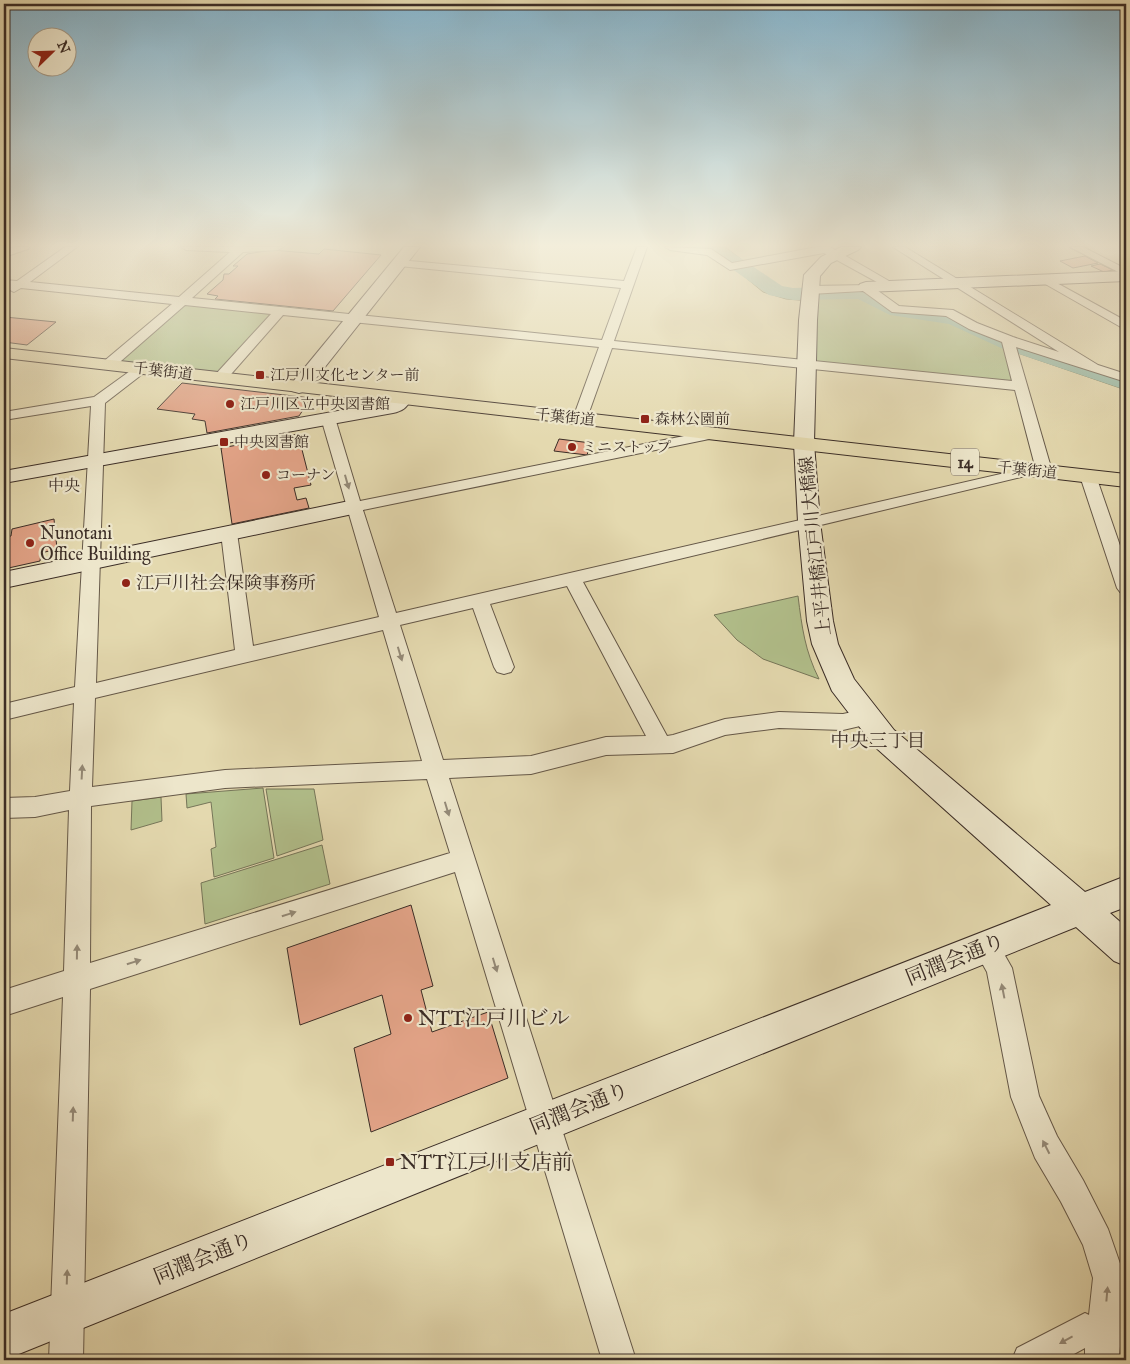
<svg xmlns="http://www.w3.org/2000/svg" width="1130" height="1364" font-family="'IM FELL Great Primer','Noto Serif JP',serif">
<style>
.green{fill:#b2c08c;stroke:#767659}
.lines{fill:none;stroke-linecap:round;stroke-linejoin:round}
.river{fill:#96baa7;fill-rule:evenodd}
.building{fill:#e2a387;stroke:#3b2d26}
.street-casing{stroke:#655848;stroke-width:2}
.secondary-casing{stroke:#3b2d26;stroke-width:2}
.highway-casing{stroke:#3b2d26;stroke-width:2}
.street{fill:#ede6cb;fill-rule:evenodd}
.secondary{fill:#ede6cb;fill-rule:evenodd}
.highway{fill:#e4d9af;fill-rule:evenodd}
.oneway{fill:#948a78}
.poi-dot{fill:#8f2418;stroke:#ede6cb;stroke-width:2}
.labels{text-anchor:middle;dominant-baseline:central;stroke-width:4.5;stroke-linejoin:round;paint-order:stroke}
.far-street-label{font-size:15px;fill:#3b2d26;stroke:#ede6cb}
.far-poi-label{font-size:15px;fill:#3b2d26;stroke:#ede6cb;text-anchor:start}
.shield{fill:#ede6cb;stroke:#706458;stroke-width:1}
.shield-label{font-size:16px;font-weight:bold;fill:#3b2d26}
.far-quarter-label{font-size:16px;fill:#3b2d26;stroke:#ede6cb}
.poi-label{font-size:18px;fill:#3b2d26;stroke:#ede6cb;text-anchor:start}
.street-label{font-size:18px;fill:#3b2d26;stroke:#ede6cb}
.neighbourhood-label{font-size:19px;fill:#3b2d26;stroke:#ede6cb}
.near-street-label{font-size:21px;fill:#3b2d26;stroke:#ede6cb}
.near-poi-label{font-size:21px;fill:#3b2d26;stroke:#ede6cb;text-anchor:start}
</style>
<rect width="100%" height="100%" fill="#e4d9af"/>
<filter id="stains"><feTurbulence type="fractalNoise" baseFrequency=".004" numOctaves="4"/><feColorMatrix values="0 0 0 0 .2 0 0 0 0 .09 0 0 0 0 .02 0 0 0 .5 -.17"/></filter>
<radialGradient id="worn" r=".72"><stop offset=".6" stop-color="#630" stop-opacity="0"/><stop offset="1" stop-color="#630" stop-opacity=".3"/></radialGradient>
<path class="green" d="M692 247H725L782 290 805 292 865 288 896 309 948 313 1006 340 1017 383 810 363V301L786 299 763 292 716 253Z
M183 303 276 312 219 375 114 363Z
M1010 342 1126 379V390L1012 351Z
M798 596C802 628 805 651 819 679L763 659 737 640 714 615Z
M263 788 274 858 214 877 211 849 216 847 211 802 187 808 186 794Z
M266 789H314L323 840 277 856Z
M161 797 162 821 131 830 132 801Z
M322 845 330 884 205 924 201 883Z"/>
<g class="lines">
<path class="river" d="M697 247H720L730 251 782 286 793 288 849 286 870 290 901 306 930 308 962 315 1015 340 1126 377V390L1001 348 949 324 890 315 858 299 793 300 769 295 718 259 700 251Z"/>
</g>
<path class="building" d="M324 249 381 255 333 311 215 299 218 296 207 294 223 280 224 274H229L238 266H233L247 254 272 250 319 254Z
M1085 256 1098 263 1073 268 1060 261Z
M1100 264 1113 270 1104 272 1091 266Z
M4 318 5 317 56 322 27 345 4 342Z
M182 383 250 391 311 398 299 416 207 433 205 421 192 419 195 414 157 409Z
M298 434 311 485 294 488 297 500 306 498 309 508 232 524 221 448Z
M559 439 591 443 587 455 554 451Z
M54 519 57 549 41 553 40 561 4 569V537L11 536 12 529Z
M411 905 433 986 421 990 432 1032 488 1012 508 1078 371 1132 354 1048 391 1034 382 995 300 1025 287 948Z"/>
<g class="lines">
<defs>
<path id="street" d="M14 247H29L28 249 4 257V250Z
M65 247H77L30 282 179 297 230 252 186 250 181 247H283L278 250 243 252 192 298 602 340 621 288 399 266 393 263 399 260 624 281 637 247H647L614 341 1012 381 1002 342 969 329 946 316 892 312 863 291 810 294 804 290 810 286 870 285 899 306 953 310 977 323 1013 337 1059 352 893 247H905L1098 365 1126 374V382L1016 347 1052 471 1050 474 1044 476 1038 473 583 582 667 736 673 735 725 719 779 712 843 714 866 709 873 711 876 717 873 723 843 730 779 728 755 731 725 735 673 753 606 755 531 774 449 778 636 1360H602L455 872 90 989 83 1360H49L63 997 4 1016V990L64 971 69 810 35 817 4 818V798L35 797 70 791 74 703 4 720V704L75 687 91 406 4 420V412L94 397 137 366 142 365 149 369 105 403 96 683 235 650 221 533 223 529 229 528 235 529 237 533 253 646 379 617 321 418 323 415H333L335 418 360 501 719 429 724 430 726 433 724 436 719 437 363 510 396 613 1035 466 1015 390 612 348 587 418 585 421H575L573 418 599 347 283 315 225 381 220 382 213 378 215 375 271 314 185 305 113 368H103L101 365 103 362 172 304 21 288 14 292 10 290 9 287 4 286V280L17 281ZM567 586 646 736 606 737 531 756 443 760 400 625 473 608 494 667 497 672 504 674 511 672 514 667 490 604ZM383 630 422 761 225 770 92 787 95 698ZM427 779 450 853 90 963 91 806 225 788Z
M665 247 711 249 732 263 817 247H830L896 285 894 287H886L824 253 730 270 707 255 670 250Z
M1070 247H1083L1126 269V276Z
M1044 276 1126 321V330L1040 281 1038 279 1040 277Z
M1088 471 1094 473 1096 476 1126 563V594L1120 592 1117 588 1080 476 1082 473Z
M986 935 995 938 1012 968 1039 1096 1057 1136 1083 1180 1108 1229 1125 1278 1119 1360H1085V1348L1063 1360H1012L1017 1348 1085 1313 1089 1315 1093 1278 1083 1245 1061 1202 1035 1158 1011 1097 987 972 973 947 977 938Z"/>
<path id="secondary" d="M404 247H420L306 391 299 393 292 391 289 387 292 383Z
M841 247H861L858 250 831 263 820 276 817 320 814 443 820 522 833 621 838 644 854 679 894 730 1085 892 1126 876V907L1110 913 1126 927V966L1114 961 1076 927 4 1360V1314L1051 905 874 746 832 691 812 644 807 621 798 522 794 443 799 320 804 275 821 257Z
M1126 271V281L866 292 860 290 858 287 860 284 866 282Z
M401 393 408 395 411 399C407 408 402 411 393 413L4 483V471L388 402 394 395Z
M354 500 362 502 365 507 362 512 4 588V572Z"/>
<path id="highway" d="M4 348 1126 474V487L4 358Z"/>
</defs>
<use href="#street" class="street-casing"/>
<use href="#secondary" class="secondary-casing"/>
<use href="#highway" class="highway-casing"/>
<use href="#street" class="street"/>
<use href="#secondary" class="secondary"/>
<use href="#highway" class="highway"/>
</g>
<defs><path id="oneway-solid" d="M-6-.8H1V-3.2L6.5 0L1 3.2V.8H-6Z" transform="scale(1.25)"/></defs>
<g class="oneway">
<use href="#oneway-solid" transform="translate(347 482) rotate(74)"/>
<use href="#oneway-solid" transform="translate(400 654) rotate(73)"/>
<use href="#oneway-solid" transform="translate(82 772) rotate(-87)"/>
<use href="#oneway-solid" transform="translate(447 809) rotate(73)"/>
<use href="#oneway-solid" transform="translate(289 914) rotate(-17)"/>
<use href="#oneway-solid" transform="translate(77 952) rotate(-89)"/>
<use href="#oneway-solid" transform="translate(134 962) rotate(-17)"/>
<use href="#oneway-solid" transform="translate(495 965) rotate(73)"/>
<use href="#oneway-solid" transform="translate(1003 991) rotate(-101)"/>
<use href="#oneway-solid" transform="translate(73 1114) rotate(-88)"/>
<use href="#oneway-solid" transform="translate(1046 1147) rotate(-117)"/>
<use href="#oneway-solid" transform="translate(67 1277) rotate(-88)"/>
<use href="#oneway-solid" transform="translate(1107 1294) rotate(-85)"/>
<use href="#oneway-solid" transform="translate(1066 1340) rotate(151)"/>
</g>
<linearGradient id="sky" x2="0" y2="1"><stop stop-color="#87b6ce"/><stop offset="0.56" stop-color="#f3eedb"/><stop offset="1" stop-color="#f3eedb" stop-opacity="0"/></linearGradient>
<rect width="1130" height="438" fill="url(#sky)"/>
<g class="poi-dot">
<rect x="255" y="370" width="10" height="10" rx="2.5"/>
<circle cx="230" cy="404" r="5"/>
<rect x="640" y="414" width="10" height="10" rx="2.5"/>
<rect x="219" y="437" width="10" height="10" rx="2.5"/>
<circle cx="572" cy="447" r="5"/>
<circle cx="266" cy="475" r="5"/>
<circle cx="30" cy="543" r="5"/>
<circle cx="126" cy="583" r="5"/>
<circle cx="408" cy="1018" r="5"/>
<rect x="385" y="1157" width="10" height="10" rx="2.5"/>
</g>
<g class="labels">
<g class="far-street-label">
<text transform="translate(163 371) rotate(7)">千葉街道</text>
<text transform="translate(565 417) rotate(6)">千葉街道</text>
<text transform="translate(1027 470) rotate(6)">千葉街道</text>
</g>
<g class="far-poi-label">
<text x="270" y="375">江戸川文化センター前</text>
<text x="240" y="404">江戸川区立中央図書館</text>
<text x="655" y="419">森林公園前</text>
<text x="234" y="442">中央図書館</text>
<text x="582" y="447">ミニストップ</text>
<text x="276" y="475">コーナン</text>
</g>
<rect class="shield" x="951" y="448.5" width="28" height="27" rx="4"/>
<g class="shield-label">
<text x="965" y="462">14</text>
</g>
<g class="far-quarter-label">
<text x="64" y="485">中央</text>
</g>
<g class="poi-label">
<text x="40" y="533">Nunotani<tspan x="40" dy="21">Office Building</tspan></text>
<text x="136" y="583">江戸川社会保険事務所</text>
</g>
<g class="street-label">
<text transform="translate(815 546) rotate(-96)">上平井橋江戸川大橋線</text>
</g>
<g class="neighbourhood-label">
<text x="878" y="740">中央三丁目</text>
</g>
<g class="near-street-label">
<text transform="translate(955 959) rotate(-22)">同潤会通り</text>
<text transform="translate(579 1108) rotate(-22)">同潤会通り</text>
<text transform="translate(203 1258) rotate(-22)">同潤会通り</text>
</g>
<g class="near-poi-label">
<text x="418" y="1018">NTT江戸川ビル</text>
<text x="400" y="1162">NTT江戸川支店前</text>
</g>
</g>
<rect width="1130" height="1364" fill="none" stroke="#e4d9af" stroke-width="20"/>
<rect x="5" y="5" width="1120" height="1354" fill="none" stroke="#3b2d26" stroke-width="2.5"/>
<rect x="10" y="10" width="1110" height="1344" fill="none" stroke="#3b2d26"/>
<g transform="translate(52 52) rotate(67)"><circle r="24" fill="#ede6cb" stroke="#a69c89"/>
<path d="M0-4L9 19L0 12L-9 19Z" fill="#8f2418"/>
<text y="-8" font-size="14" font-weight="bold" text-anchor="middle" fill="#3b2d26">N</text>
</g>
<rect width="100%" height="100%" filter="url(#stains)"/>
<rect width="100%" height="100%" fill="url(#worn)"/>
</svg>
